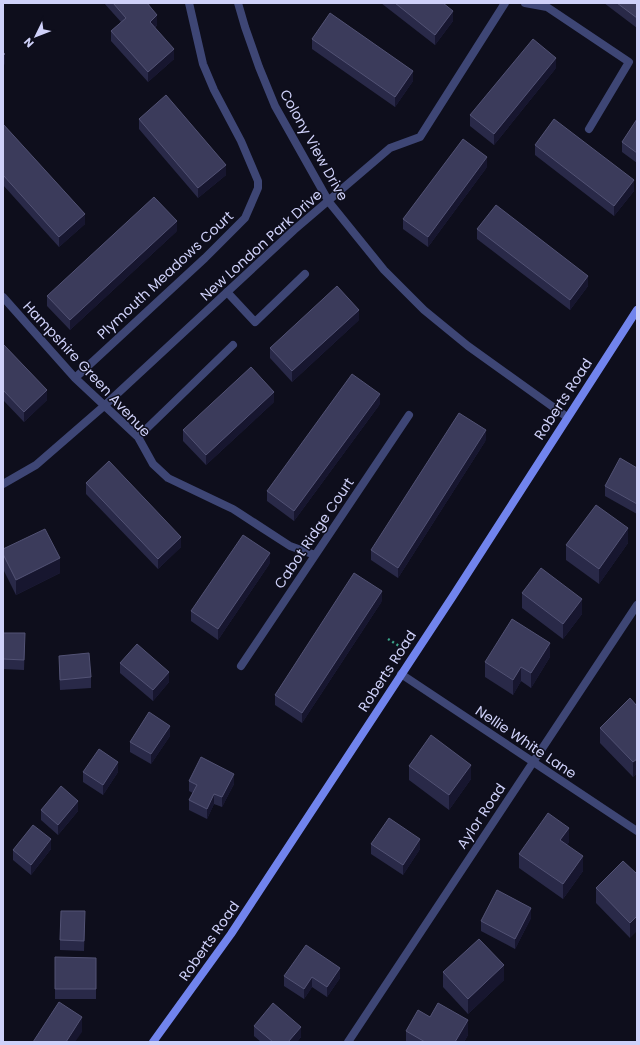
<svg xmlns="http://www.w3.org/2000/svg" width="640" height="1045" font-family="Poppins,sans-serif">
<style>
.lines{fill:none;stroke-linecap:round;stroke-linejoin:round}
.path{stroke:#3ba188;stroke-width:2.5;stroke-dasharray:2 3;stroke-linecap:butt}
.lane{stroke:#3e4675;stroke-width:8}
.street{stroke:#3e4675;stroke-width:8}
.secondary{stroke:#7184ed;stroke-width:8}
.wall{fill:#292948}
.shaded-wall{fill:#17162f}
.building{fill:#3b3b5b;stroke:#525274}
.labels{text-anchor:middle;dominant-baseline:central;stroke-width:3;stroke-linejoin:round;paint-order:stroke}
.street-label{font-size:14px;fill:#cfd1f9;stroke:#0e0e1c}
</style>
<rect width="100%" height="100%" fill="#0e0e1c"/>
<g class="lines">
<path class="path" d="M388 639 404 649"/>
<path class="lane" d="M227 292 255 322 305 274"/>
<path class="street" d="M238 3 245 27 259 67 275 106 329 202 384 270 424 310 468 346 567 417
M525 3 547 7 629 62 589 129
M3 297 75 378 138 437 153 464 168 478 233 509 290 546 315 555
M75 378 205 258 245 218 258 188V181L241 141 214 90 203 64 189 3
M138 437 233 345
M3 484 36 465 104 406 294 230 390 148 420 137 505 3
M241 666 409 415
M401 674 637 831
M348 1042 637 605"/>
<path class="secondary" d="M153 1042 231 934 453 596 637 310"/>
</g>
<path class="wall" d="M104 3H150V7L157 25 155 28 174 59 148 82 111 41V31L121 22Z
M381 3H443L453 21 435 45Z
M604 3H637V28Z
M312 39 413 81 395 107 312 49Z
M556 68 494 145 470 126V115Z
M139 119 226 175 198 198 139 129Z
M637 119V163L622 152V142Z
M3 124 85 224 59 247 3 185Z
M535 145 634 191 614 216 535 155Z
M487 167 428 247 403 229V219Z
M477 229 588 286 570 310 477 239Z
M177 231 70 330 47 306V296Z
M359 320 292 382 270 358V348Z
M3 344 47 400 24 422 3 400Z
M274 402 206 465 183 441V430Z
M380 404 294 521 267 501V491Z
M486 440 398 578 371 560V550Z
M637 468V514L605 496V486Z
M86 483 181 547 158 569 86 494Z
M628 543 599 584 566 560V545Z
M3 549 60 573 16 595 3 569Z
M270 563 218 640 191 621V611Z
M522 593 582 614 563 639 522 608Z
M382 601 302 723 275 705V695Z
M3 633 25 643 24 670 3 669Z
M59 656 91 677V688L60 690 59 666Z
M550 657 531 688 521 681 513 695 485 677V662Z
M120 663 169 682 153 701 120 673Z
M637 706V773L633 777 600 743V728Z
M170 736 151 764 130 752V742Z
M409 766 471 779 449 810 409 780Z
M83 772H118L103 795 83 782Z
M189 781 234 784 222 807 214 804 207 819 189 810V800L193 793 189 791Z
M41 810 78 811 58 835 41 820Z
M569 842 567 845 583 871 563 899 519 868V854Z
M371 844 420 849 403 875 371 854Z
M51 849 31 875 13 860V850Z
M637 874 630 938 596 903V888Z
M531 918 515 949 481 931V921Z
M85 921 84 951 60 950V940Z
M55 957 96 958V999H55Z
M443 972 504 980 468 1014 443 987Z
M284 976 340 978 327 997 312 987 304 999 284 986Z
M430 1017 468 1035 464 1042H406V1031Z
M254 1026 301 1037 297 1042H261L254 1036Z"/>
<path class="shaded-wall" d="M145 3H150V7Z
M453 11V21L435 45V35Z
M157 15V25L150 32V22Z
M174 49V59L148 82V72Z
M5 54V64L3 66V56Z
M556 58V68L494 145V134Z
M413 71V81L395 107V97Z
M487 157V167L428 247V237Z
M226 165V175L198 198V188Z
M634 180V191L614 216V206Z
M85 214V224L59 247V237Z
M177 221V231L70 330V320Z
M588 276V286L570 310V300Z
M359 310V320L292 382V371Z
M47 390V400L24 422V412Z
M274 392V402L206 465V455Z
M380 394V404L294 521V511Z
M486 430V440L398 578V568Z
M628 528V543L599 584V569Z
M181 537V547L158 569V559Z
M270 553V563L218 640V629Z
M60 558V573L16 595V580Z
M382 591V601L302 723V713Z
M582 599V614L563 639V624Z
M550 643V657L531 688V673Z
M521 667V681L513 695V680Z
M169 672V682L153 701V690Z
M170 726V736L151 764V754Z
M637 759V773L633 777V762Z
M118 762V772L103 795V785Z
M471 765V779L449 810V795Z
M234 774V784L222 807V797Z
M214 794V804L207 819V809Z
M78 801V811L58 835V825Z
M569 828V842L560 855V840Z
M51 839V849L31 875V865Z
M420 839V849L403 875V865Z
M583 856V871L563 899V884Z
M531 908V918L515 949V939Z
M637 916V931L630 938V923Z
M504 965V980L468 1014V999Z
M340 968V978L327 997V987Z
M312 977V987L304 999V989Z
M82 1017V1032L75 1042H66Z
M468 1020V1035L464 1042H455Z
M301 1027V1037L297 1042H288Z"/>
<path class="building" d="M113 3H147L157 15 150 22 174 49 148 72 111 31 126 18Z
M395 3H443L453 11 435 35Z
M617 3H637V18Z
M330 13 413 71 395 97 312 39Z
M533 39 556 58 494 134 470 115Z
M3 52 5 54 3 56Z
M166 95 226 165 198 188 139 119Z
M554 119 634 180 614 206 535 145Z
M637 119V153L622 142Z
M3 124 85 214 59 237 3 175Z
M463 139 487 157 428 237 403 219Z
M154 197 177 221 70 320 47 296Z
M496 205 588 276 570 300 477 229Z
M337 286 359 310 292 371 270 348Z
M3 344 47 390 24 412 3 390Z
M251 367 274 392 206 455 183 430Z
M352 374 380 394 294 511 267 491Z
M459 413 486 430 398 568 371 550Z
M620 458 637 468V504L605 486Z
M109 461 181 537 158 559 86 483Z
M596 505 628 528 599 569 566 545Z
M45 529 60 558 16 580 3 554V549Z
M243 535 270 553 218 629 191 611Z
M541 568 582 599 563 624 522 593Z
M354 573 382 591 302 713 275 695Z
M512 619 550 643 531 673 521 667 513 680 485 662Z
M3 633H25L24 660 3 659Z
M137 644 169 672 153 690 120 663Z
M89 653 91 677 60 680 59 656Z
M630 698 637 706V759L633 762 600 728Z
M149 712 170 726 151 754 130 742Z
M431 735 471 765 449 795 409 766Z
M99 749 118 762 103 785 83 772Z
M201 757 234 774 222 797 214 794 207 809 189 800 197 785 189 781Z
M61 786 78 801 58 825 41 810Z
M548 813 569 828 560 840 583 856 563 884 519 854Z
M389 818 420 839 403 865 371 844Z
M33 825 51 839 31 865 13 850Z
M623 861 637 874V916L630 923 596 888Z
M497 890 531 908 515 939 481 921Z
M61 911H85L84 941 60 940Z
M479 939 504 965 468 999 443 972Z
M306 945 340 968 327 987 312 977 304 989 284 976Z
M55 957 96 958V989H55Z
M59 1002 82 1017 66 1042H33Z
M273 1003 301 1027 288 1042H273L254 1026Z
M438 1003 468 1020 455 1042H425L406 1031 418 1010 430 1017Z"/>
<g class="labels">
<g class="street-label">
<text transform="translate(314 145) rotate(61)">Colony View Drive</text>
<text transform="translate(261 245) rotate(-42)">New London Park Drive</text>
<text transform="translate(165 275) rotate(-43)">Plymouth Meadows Court</text>
<text transform="translate(87 369) rotate(47)">Hampshire Green Avenue</text>
<text transform="translate(563 399) rotate(-57)">Roberts Road</text>
<text transform="translate(314 533) rotate(-56)">Cabot Ridge Court</text>
<text transform="translate(387 671) rotate(-57)">Roberts Road</text>
<text transform="translate(526 742) rotate(34)">Nellie White Lane</text>
<text transform="translate(481 816) rotate(-56)">Aylor Road</text>
<text transform="translate(209 941) rotate(-55)">Roberts Road</text>
</g>
</g>
<rect width="640" height="1045" fill="none" stroke="#cfd1f9" stroke-width="8"/>
<g transform="translate(36 36) rotate(227)" stroke="#0e0e1c" stroke-width="3" paint-order="stroke">
<path d="M0-3L7 15L0 10L-7 15Z" fill="#cfd1f9"/>
<text y="-6" font-size="11" font-weight="bold" text-anchor="middle" fill="#cfd1f9">N</text>
</g>
</svg>
